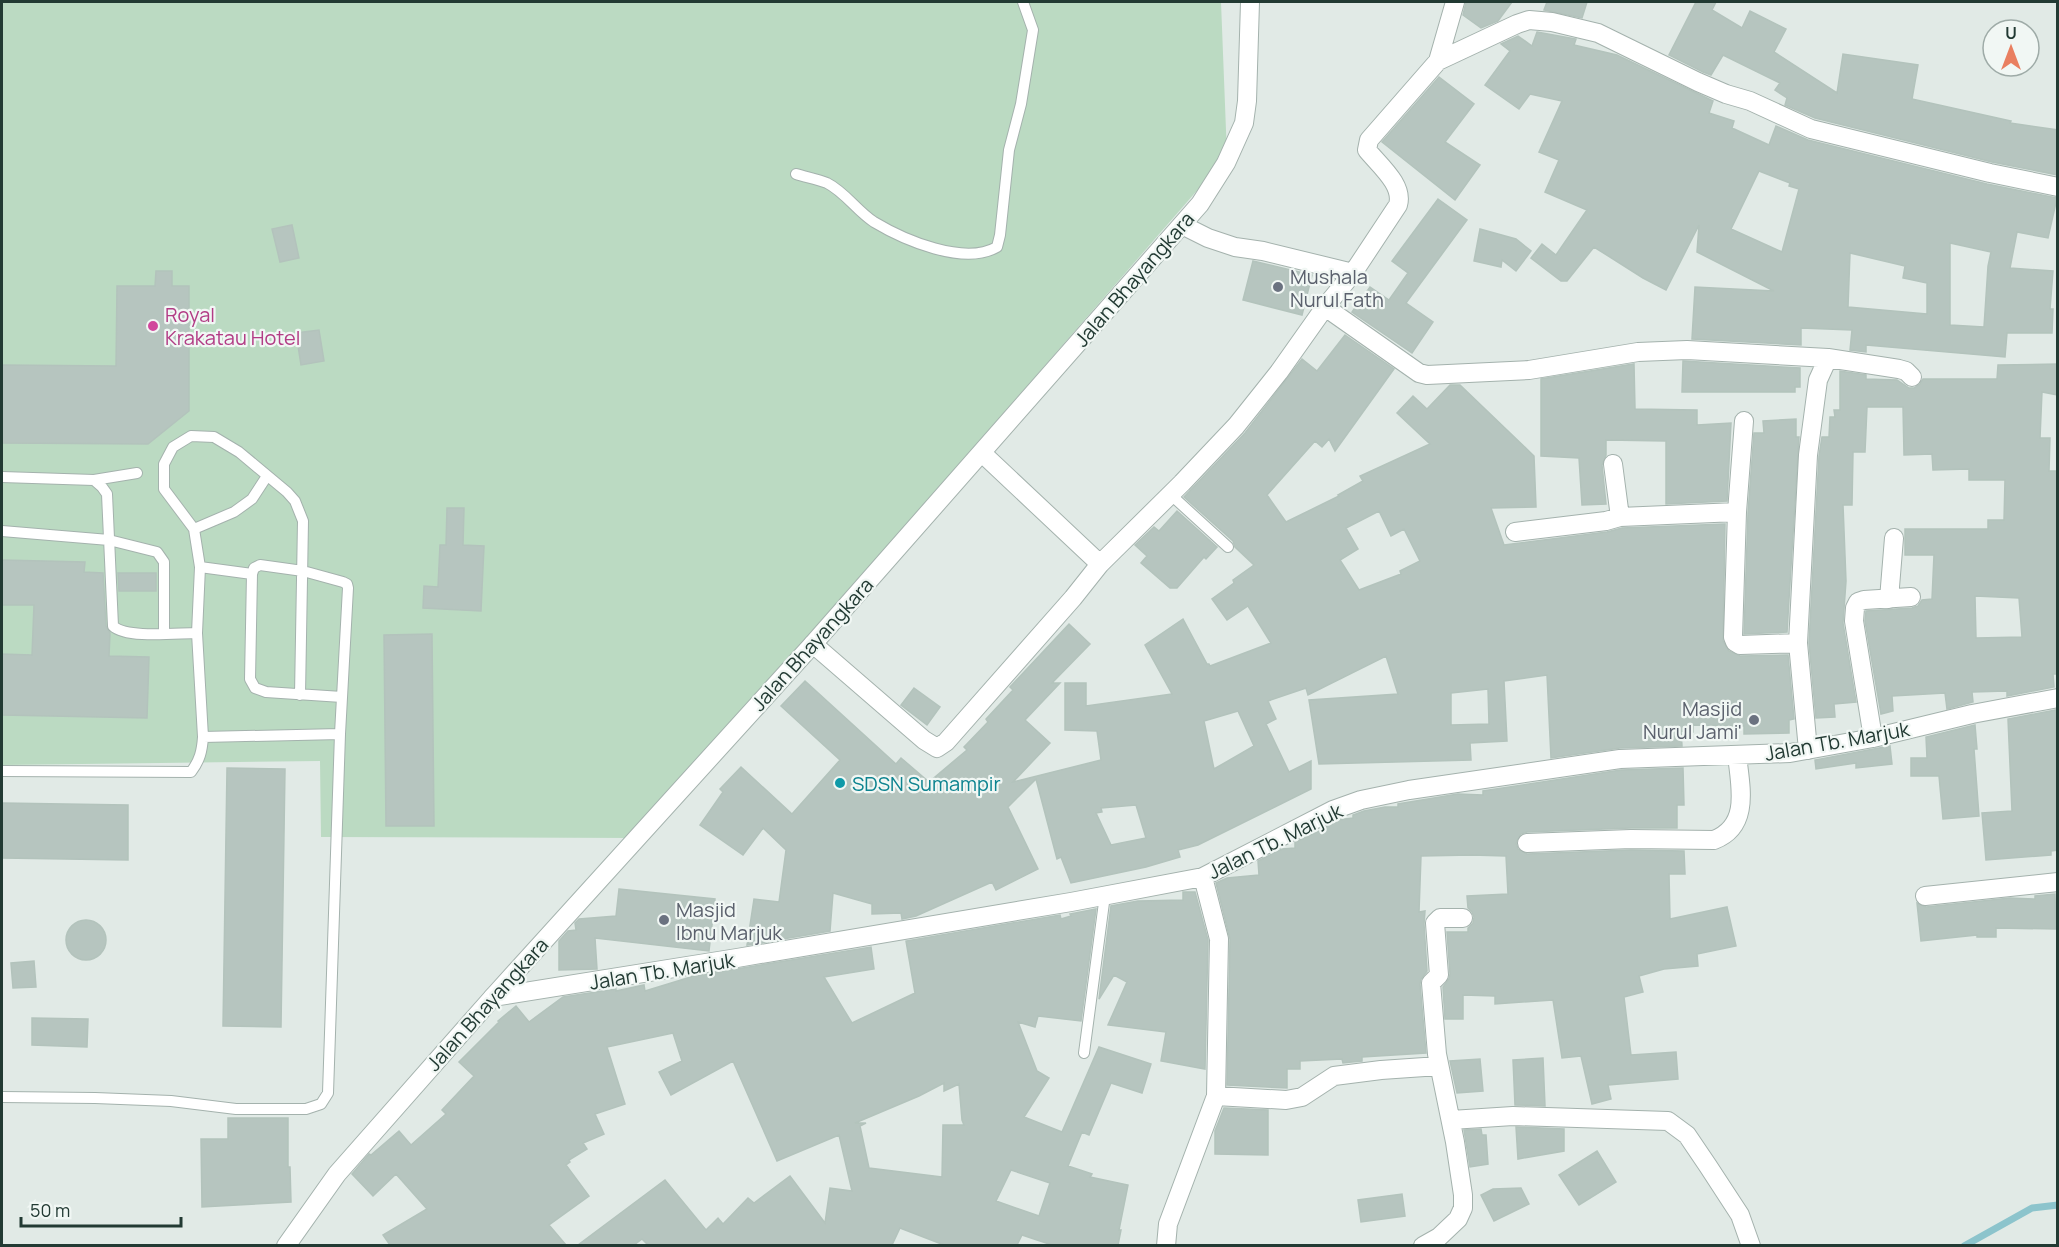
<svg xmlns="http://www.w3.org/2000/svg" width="2059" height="1247" font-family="Manrope,sans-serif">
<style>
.green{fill:#bbdac2}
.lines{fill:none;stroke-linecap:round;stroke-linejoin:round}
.stream{stroke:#8cc4cc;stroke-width:7}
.building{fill:#b6c5bf;stroke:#b3c3bc;stroke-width:1.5;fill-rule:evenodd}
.service-casing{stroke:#a4b2ad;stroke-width:12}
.minor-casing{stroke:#a4b2ad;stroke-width:20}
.tertiary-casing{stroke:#a4b2ad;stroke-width:20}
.service{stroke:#fff;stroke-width:10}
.minor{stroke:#fff;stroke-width:18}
.tertiary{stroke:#fff;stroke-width:18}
.worship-dot{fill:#6b7280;stroke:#f1f7f4;stroke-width:2}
.hotel-dot{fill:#d1479c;stroke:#f1f7f4;stroke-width:2}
.culture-dot{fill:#0f9aa8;stroke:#f1f7f4;stroke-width:2}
.labels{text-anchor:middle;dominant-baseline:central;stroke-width:4.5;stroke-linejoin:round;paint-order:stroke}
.worship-label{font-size:20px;fill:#5b616d;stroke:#f1f7f4;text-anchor:start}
.street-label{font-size:20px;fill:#223a33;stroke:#f1f7f4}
.hotel-label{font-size:20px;fill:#b23c85;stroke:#f1f7f4;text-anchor:start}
.culture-label{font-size:20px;fill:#0d838f;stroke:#f1f7f4;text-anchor:start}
</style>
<rect width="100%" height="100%" fill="#e1eae6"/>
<path class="green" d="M2 2H1221L1227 156 634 838 321 837 320 761 2 765Z"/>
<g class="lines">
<path class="stream" d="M1964 1246 2032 1208 2058 1205"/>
</g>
<path class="building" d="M1466 2H1512L1498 21 1481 28 1463 15Z
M1547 2H1587L1582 18 1544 10Z
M1696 2H1716L1712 10 1742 28 1750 11 1786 29 1774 52 1837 93 1843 54 1918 65 1912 99 2011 121 2010 123 2058 130V175L1992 162 1815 118 1785 105 1787 98 1775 90 1780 83 1723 55 1711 75 1703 72 1669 55Z
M1537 32 1576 39 1574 45 1617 55 1713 101 1709 113 1734 121 1732 128 1769 145 1776 126 1808 140 1987 184 2057 198 2048 238 2017 232 2010 268 2053 271 2050 309H2053L2052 333H2007L2005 357 1866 345V352L1850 350 1852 330 1801 328V345L1692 339 1695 287 1774 291 1697 252 1699 225 1666 290 1643 278 1594 247 1567 281H1561L1531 258 1542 244 1556 255 1587 210 1545 192 1559 160 1539 152 1562 101 1530 94 1519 109 1485 85 1510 51 1501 44 1518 36 1532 46ZM1759 171 1790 183 1789 186 1799 189 1782 252 1731 229ZM1950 243 1991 252 1988 266 1984 327 1950 325ZM1850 253 1905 266 1903 278 1927 283V314L1848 307Z
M1439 77 1474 104 1445 142 1480 165 1455 200 1382 142Z
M1438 199 1467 220 1406 303 1433 322 1412 353 1352 312 1370 287 1389 300 1408 273 1392 261Z
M292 225 299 258 280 262 272 229Z
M1480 229 1516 239 1531 251 1516 271 1502 260 1501 267 1474 261Z
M1253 261 1312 275 1302 315 1243 300Z
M156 271H172V286H189V411L148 444 2 443V365L116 366 117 286H155Z
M319 330 324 361 301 365 296 333Z
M1345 335 1394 369 1335 451 1329 439 1322 447 1315 441 1267 495 1286 522 1339 496 1338 495 1363 481 1360 476 1430 444 1397 413 1413 396 1427 409 1450 385H1460L1534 456 1536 507 1491 508 1504 545 1607 532 1622 528 1725 524 1723 641 1729 651 1740 656 1788 655 1794 719 1789 720V733L1744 734V726L1693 725V732L1681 731 1682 746 1620 748 1551 758 1547 675 1504 681 1507 741 1470 743 1471 760 1319 764 1309 700 1398 694 1386 656 1308 695 1306 688 1268 701 1276 719 1266 724 1289 772 1311 761V789L1198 845 1178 850 1180 857 1146 867 1071 883 1061 857 1057 859 1036 779 1008 807 1038 869 996 890 992 882 916 916 902 919 901 913 872 914V904L833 893 830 931 747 945 754 899 779 902 786 850 763 828 743 855 700 825 723 792 720 789 741 767 792 814 840 760 781 706 805 681 896 764 901 758 929 782 967 750 964 747 988 722 986 719 1013 690 1010 687 1069 624 1090 644 1052 683H1060L1025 720 1050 743 1013 782 1101 760 1097 731 1065 730V683H1086V706L1172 694 1145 645 1183 619 1207 664H1209L1210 666 1271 643 1248 606 1227 620 1212 599 1234 583 1233 580 1254 565 1235 547 1233 541 1184 497 1245 433 1302 359 1317 371ZM1379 511 1391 536 1404 529 1420 561 1400 571 1401 574 1359 590 1340 560 1358 549 1346 528ZM1488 689 1489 724 1451 725V693ZM1238 711 1254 746 1214 769 1204 721ZM1136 805 1146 838 1111 845 1096 813 1102 812 1101 808Z
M1683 361 1800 368V387H1795V392H1682Z
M1634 364 1635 409 1697 410V425L1731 423 1727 501 1666 504V441L1606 440V455L1602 465 1606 504 1582 505 1579 458 1541 456V379Z
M2058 364V395L2042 392 2040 438H2050L2049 471H2058V674H2053L2054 687 2007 696V691L1972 692 1973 702 1947 709 1945 693 1892 696 1893 711 1881 714 1865 621 1866 611 1912 608 1918 606 1922 600 1932 599 1934 555H1905V529H1988V520H2004L2005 480H1969V469L1933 470 1932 454 1904 455 1903 407H1867L1865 452H1853L1852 505H1843L1846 581 1843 623 1856 702 1834 704 1835 717 1816 718 1809 643 1819 456 1822 437H1829L1830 417H1835L1834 410H1840V371L1866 375V379L1897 380 1909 388H1914L1920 384 1923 379H1997L1998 365ZM1975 596 2019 598 2022 637 1976 638Z
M1796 419V437H1799L1787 632 1744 634 1748 513 1754 433H1764L1763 421Z
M447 508H464L463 545 484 546 481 611 423 608 424 586 438 587 440 545H446Z
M1177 511 1217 547 1206 559 1204 557 1177 588H1170L1141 563 1147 556 1135 545 1154 527 1159 531Z
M2 560 85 562 84 572 103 573 106 626 110 633 109 656 149 657 147 718 2 715V654L32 655 34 605H2Z
M118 573H156V591H119Z
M432 634 434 826H386L384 635Z
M914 688 940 707 927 725 901 705Z
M2056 710 2058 850 2051 851V855L1986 860 1982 813 2012 811 2008 719Z
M1975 725 1977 749H1974L1979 816 1943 819 1939 776H1911V758H1927L1926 737Z
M1890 746 1892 764 1856 768V763L1816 769 1815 760Z
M227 768 285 769 281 1027 223 1026Z
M1683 768 1684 805H1677V828H1631L1527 832 1521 834 1516 843 1518 849 1527 854 1631 850 1684 851 1685 874H1669L1670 919 1727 907 1736 946 1697 954 1698 966 1664 969 1639 976 1643 992 1624 997 1631 1055 1676 1052 1678 1079 1608 1085 1611 1099 1592 1104 1581 1056 1562 1058 1553 1000 1495 1004V996L1463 995V1019H1445L1443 987 1449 979 1450 974 1447 932H1468V928L1473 923 1474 917 1472 912 1468 908 1467 896 1508 894 1506 856 1472 855 1421 856 1419 912 1425 911 1424 924 1427 971 1421 979 1420 984 1426 1053 1362 1057V1061L1352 1062 1343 1063 1342 1059 1300 1061V1069H1287V1088L1227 1085 1230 939 1216 883 1227 878 1259 875 1258 861 1282 849 1295 848V842L1322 830V828L1337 820 1353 818V815L1364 811 1385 807H1398V804L1458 794 1483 795V791L1621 770Z
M2 803 128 805V860L2 858Z
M619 889 715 899 709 951 595 938 597 969 559 970V941L568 931 576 930 575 923 579 919 616 916Z
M1183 892H1195L1208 940 1205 1069 1161 1061 1166 1032 1108 1025 1127 982 1114 975 1099 999 1111 906 1138 901 1183 900Z
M2055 894 2056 929 1996 928V937H1977V935L1921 941 1917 903 1926 907 2010 898 2035 899V896Z
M1096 909 1081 1021 1038 1016 1035 1027 1018 1022 1037 1071 1049 1078 1024 1117 1062 1132 1099 1047 1151 1064 1142 1093 1111 1083 1089 1135 1082 1132 1068 1166 1092 1174 1090 1177 1128 1185 1119 1230H1121L1118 1245H1052L1022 1235 1017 1245H944L900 1228 892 1245H648L642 1239 634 1245H578L665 1180 706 1230 718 1218 723 1224 748 1198 754 1203 790 1176 825 1223 830 1188 852 1191 839 1135 777 1161 733 1061 671 1095 659 1072 682 1061 673 1033 607 1047 625 1104 595 1114 604 1134 583 1143 587 1149 569 1160 570 1162 566 1165 589 1196 549 1225 566 1245H390L383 1235 427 1209 396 1174 373 1196 352 1174 369 1154 371 1155 399 1131 411 1145 446 1114 442 1110 474 1076 459 1062 499 1022 498 1021 516 1006 529 1022 563 997 616 989V991L644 985 645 991 694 976 871 947 874 969 824 977 852 1023 915 993 906 941 1060 915 1061 919 1071 916 1070 914ZM944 1083V1091L959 1084 962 1120 964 1125H943L942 1177 869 1168 860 1126 866 1123H855L919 1096ZM1011 1170 1050 1183 1039 1216 996 1201Z
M66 940a20 20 0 1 1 40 0a20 20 0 1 1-40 0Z
M34 961 36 987 13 988 11 963Z
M32 1018 88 1019 87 1047 32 1045Z
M1543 1058 1545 1106 1515 1105 1513 1060Z
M1480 1059 1483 1091 1457 1093 1450 1061Z
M1224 1108 1268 1110V1155L1215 1154V1131Z
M228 1118H288V1167H290L291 1202 202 1207 201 1139H228Z
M1516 1127 1564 1129V1151L1518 1159Z
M1481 1129 1482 1135H1486L1488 1164 1470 1167 1464 1130Z
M1597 1151 1616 1182 1579 1205 1559 1175Z
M1521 1188 1529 1204 1494 1221 1481 1195 1493 1189Z
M1402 1194 1405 1216 1361 1222 1358 1200Z"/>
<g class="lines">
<defs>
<path id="service" d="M796 174C805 177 818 179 827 183 845 192 857 211 874 222 904 240 964 266 997 247L1000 235 1009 150 1021 104 1033 30 1023 2
M2 477 94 480 102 487 107 494 113 626C127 639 177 633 197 633
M94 480 137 473
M1170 494 1228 547
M194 529 234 512 252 499 267 476
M2 531 109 540 157 552 164 562V633
M200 567 252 574
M203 737 340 734
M2 771 191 772C200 760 202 751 203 737L197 633 200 567 194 529 164 489V464L173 447 191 436 214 437 239 452 287 492 295 501 303 521 300 695
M1084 1053 1105 895
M2 1097 95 1098 171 1101 236 1109H306L321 1104 328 1093 340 734 348 588 347 584 343 582 303 571 260 565 254 568 252 574 250 679 255 688 266 692 342 697"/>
<path id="minor" d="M1438 61 1517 24 1529 20 1552 22 1598 33 1698 82 1726 94 1750 101 1811 129 1990 173 2058 187
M1182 225 1208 238 1235 247 1263 251 1353 273
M1325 307 1419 373 1427 375 1529 370 1638 352 1687 350 1828 358
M1744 421 1737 512 1733 637 1735 642 1740 645 1798 643
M1613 464 1620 517
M1515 532 1606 521 1620 517 1737 512
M1100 564 1182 483 1236 426 1279 372 1325 307 1353 273 1398 205C1404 185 1379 165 1367 150L1369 140 1438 61 1455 2
M1889 599 1894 538
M813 644 924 740 937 748 946 742 1073 598 1100 564 982 453
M1873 738 1854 621 1855 608 1858 602 1864 600 1911 597
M1808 750 1798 643 1808 455 1818 380 1828 358 1899 369 1906 371 1912 377
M1527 843 1631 839 1714 840C1751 826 1740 785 1737 755
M1925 896 2058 882
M493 997 737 958 1071 902 1203 877 1333 810 1361 800 1409 790 1620 759 1790 753 1873 738 1972 714 2058 698
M1216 1096 1286 1100 1302 1097 1334 1076 1381 1070 1439 1066
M1451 1120 1513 1116 1668 1121 1687 1135 1708 1166 1740 1215 1751 1246
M1166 1246 1168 1224 1216 1096 1219 939 1203 877
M1423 1246 1439 1237 1458 1219 1463 1208V1195L1455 1142 1437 1054 1431 983 1439 975 1435 923 1440 918H1463"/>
<path id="tertiary" d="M286 1246 337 1174 493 997 813 644 1200 204 1226 163 1244 123 1247 101 1250 2"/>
</defs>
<use href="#service" class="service-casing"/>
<use href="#minor" class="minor-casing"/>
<use href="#tertiary" class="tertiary-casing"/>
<use href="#service" class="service"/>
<use href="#minor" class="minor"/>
<use href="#tertiary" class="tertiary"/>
</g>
<g class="worship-dot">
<circle cx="1278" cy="287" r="6"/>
<circle cx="1754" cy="720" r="6"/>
<circle cx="664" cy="920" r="6"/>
</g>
<circle class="hotel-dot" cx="153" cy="326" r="6"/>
<circle class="culture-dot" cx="840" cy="783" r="6"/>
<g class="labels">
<g class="worship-label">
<text x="1290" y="276">Mushala<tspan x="1290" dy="23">Nurul Fath</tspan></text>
<text x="1742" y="708" text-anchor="end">Masjid<tspan x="1742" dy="23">Nurul Jami'</tspan></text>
<text x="676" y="909">Masjid<tspan x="676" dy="23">Ibnu Marjuk</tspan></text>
</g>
<g class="street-label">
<text transform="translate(1134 279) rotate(-49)">Jalan Bhayangkara</text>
<text transform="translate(812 644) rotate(-48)">Jalan Bhayangkara</text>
<text transform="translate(1837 741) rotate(-10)">Jalan Tb. Marjuk</text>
<text transform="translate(1275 841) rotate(-26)">Jalan Tb. Marjuk</text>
<text transform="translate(662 971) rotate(-9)">Jalan Tb. Marjuk</text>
<text transform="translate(487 1004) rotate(-48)">Jalan Bhayangkara</text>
</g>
<g class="hotel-label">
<text x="165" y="314">Royal<tspan x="165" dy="23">Krakatau Hotel</tspan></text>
</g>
<g class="culture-label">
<text x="852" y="783">SDSN Sumampir</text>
</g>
</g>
<rect width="2059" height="1247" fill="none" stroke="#223a33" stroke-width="6"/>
<g transform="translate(2011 48)"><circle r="28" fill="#f1f7f4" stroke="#9eaba7" stroke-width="1.5"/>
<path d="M0-4.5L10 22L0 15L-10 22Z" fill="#e97f60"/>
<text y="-9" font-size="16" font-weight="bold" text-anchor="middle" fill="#223a33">U</text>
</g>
<path d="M21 1217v9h160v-9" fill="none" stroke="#223a33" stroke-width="3"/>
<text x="30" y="1217" font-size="18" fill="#223a33" stroke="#f1f7f4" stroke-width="4.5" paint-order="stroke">50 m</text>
</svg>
